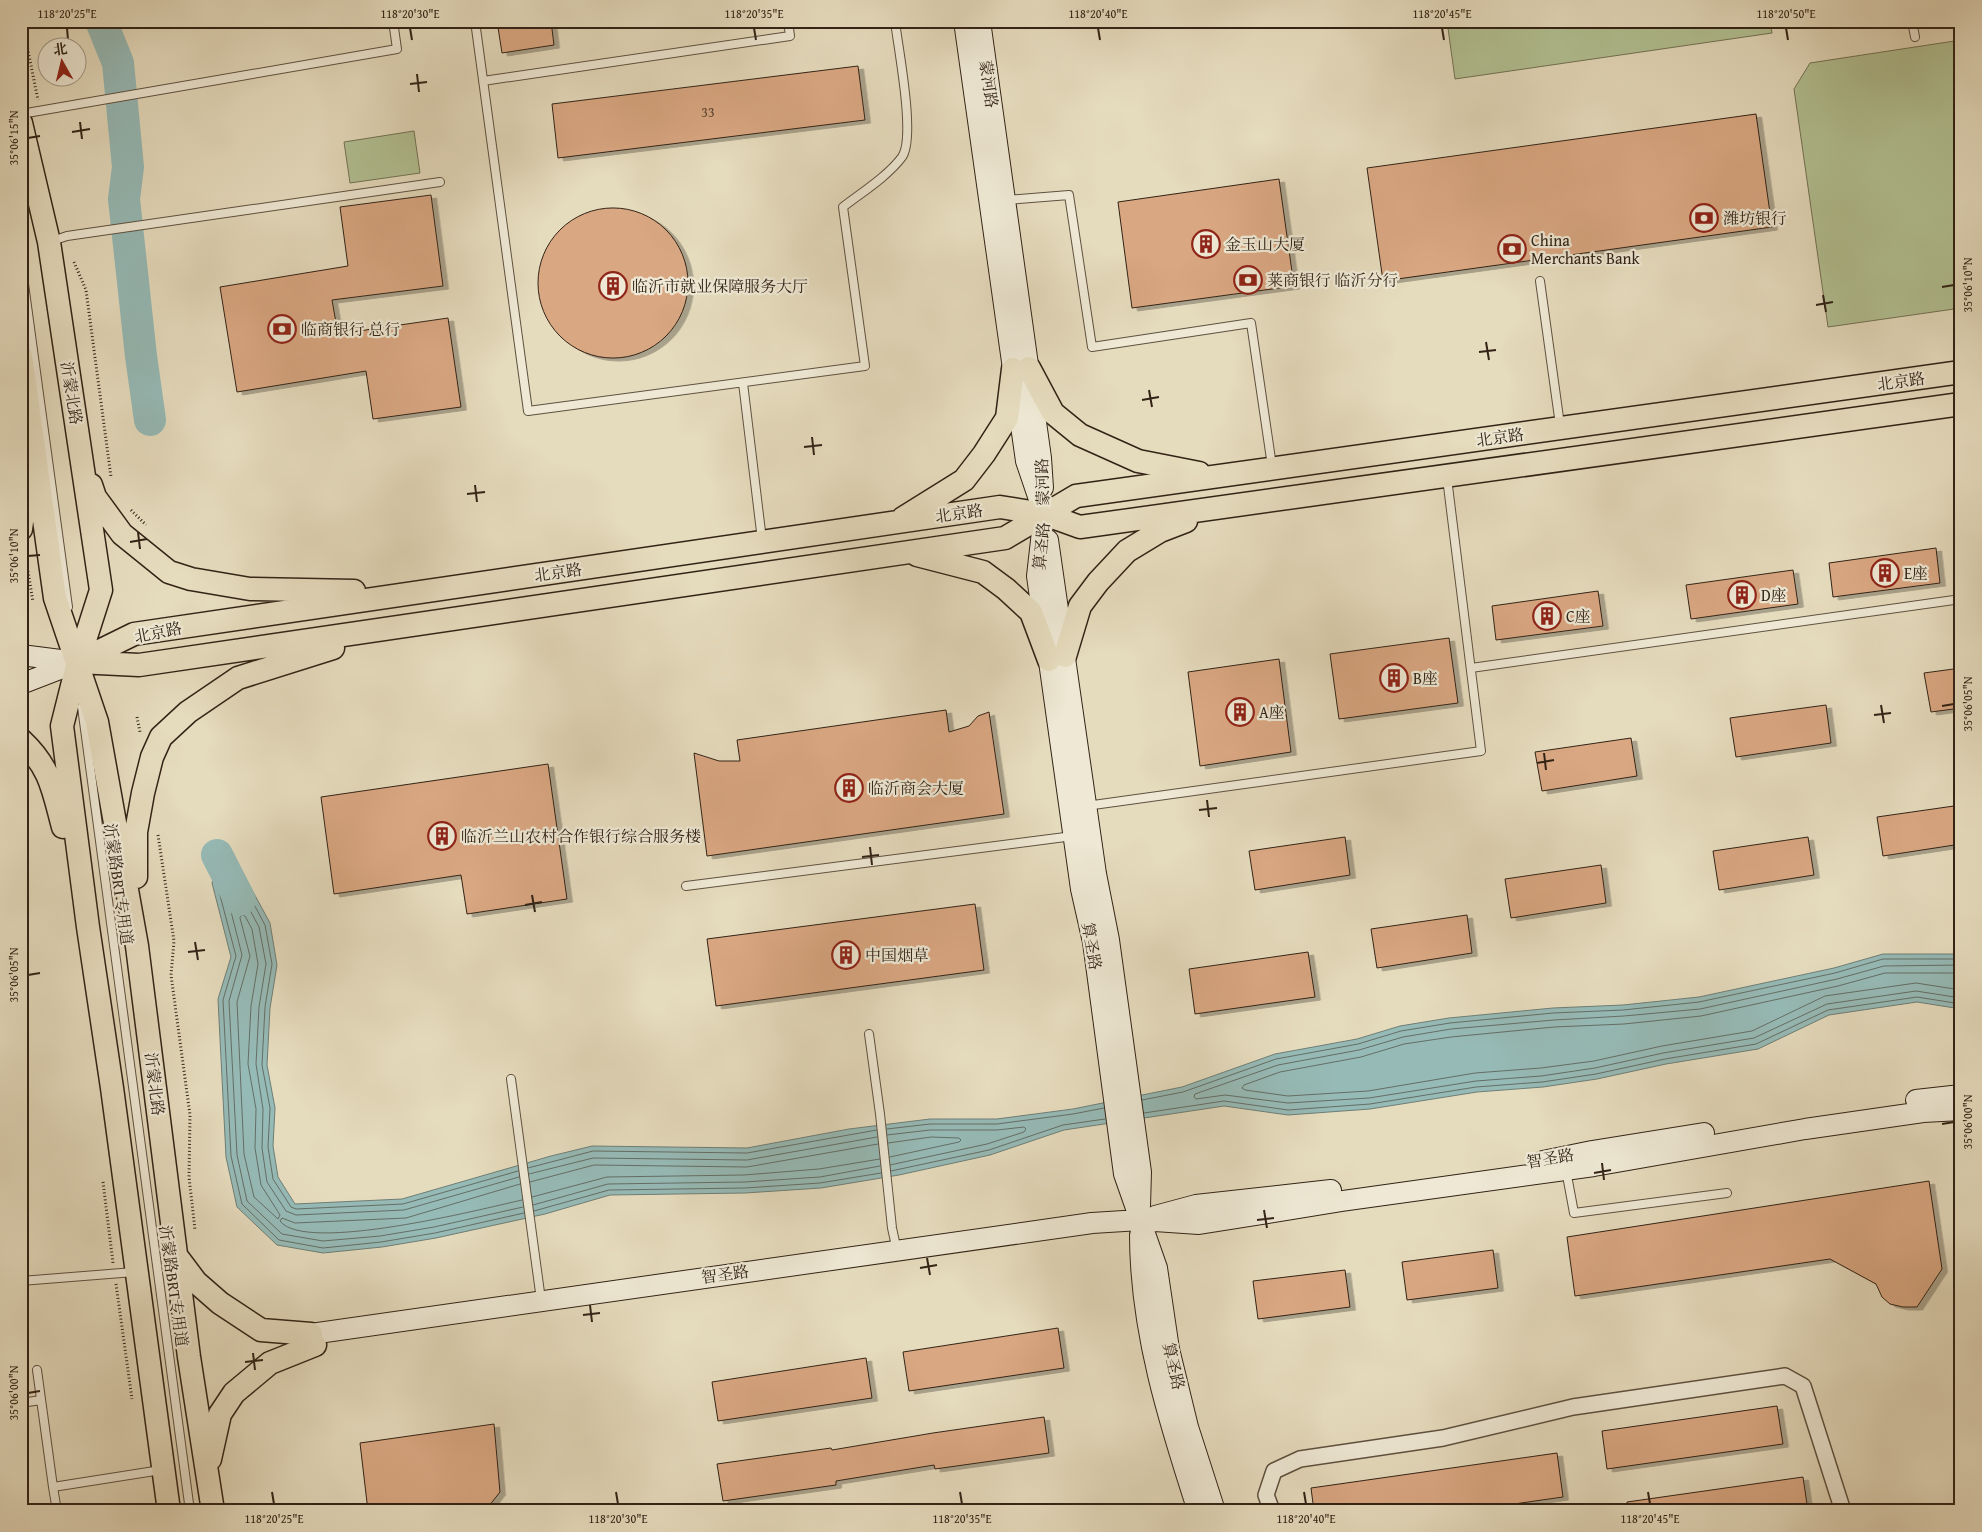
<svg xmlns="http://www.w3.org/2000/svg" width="1982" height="1532" font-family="'Gentium Book Plus','Noto Serif SC',serif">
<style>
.green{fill:#b2c193;stroke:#727254}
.water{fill:#96bab6;stroke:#6e7e76}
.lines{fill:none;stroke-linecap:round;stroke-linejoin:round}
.shore{stroke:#646e66;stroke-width:1}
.river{stroke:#96bab6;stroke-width:32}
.building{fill:#d9a782;stroke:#322316;filter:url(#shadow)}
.lane-casing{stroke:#5f5140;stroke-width:10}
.street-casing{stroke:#5f5140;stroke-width:18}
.secondary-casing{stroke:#322316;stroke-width:22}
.primary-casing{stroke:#322316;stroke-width:25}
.path{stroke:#322316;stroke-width:3;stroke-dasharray:1 2.5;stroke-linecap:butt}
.lane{stroke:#eee8d4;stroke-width:8}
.street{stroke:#eee8d4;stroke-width:15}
.secondary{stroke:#eee8d4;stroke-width:20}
.primary{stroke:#e5dbbd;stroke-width:22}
.ticks{fill:none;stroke:#322316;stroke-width:2}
.labels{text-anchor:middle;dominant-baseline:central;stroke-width:4.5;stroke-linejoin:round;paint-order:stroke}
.number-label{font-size:14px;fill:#5c4431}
.street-label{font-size:16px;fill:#322316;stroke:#eee8d4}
.poi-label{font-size:16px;fill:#322316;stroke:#eee8d4;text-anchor:start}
.neatline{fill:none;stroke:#322316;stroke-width:2}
.ticks-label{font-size:12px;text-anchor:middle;fill:#322316}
</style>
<defs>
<filter id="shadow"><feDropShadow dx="5.5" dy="3" stdDeviation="0" flood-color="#0004"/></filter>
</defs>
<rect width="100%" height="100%" fill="#e5dbbd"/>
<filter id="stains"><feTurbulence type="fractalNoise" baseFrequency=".004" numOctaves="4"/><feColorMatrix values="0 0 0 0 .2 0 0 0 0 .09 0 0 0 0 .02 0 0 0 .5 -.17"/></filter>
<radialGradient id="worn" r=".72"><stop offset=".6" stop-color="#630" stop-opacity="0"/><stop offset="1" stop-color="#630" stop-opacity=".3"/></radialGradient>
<path class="green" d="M1447 21H1770L1772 33 1455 79Z
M1961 40V308L1828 327 1794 89 1810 63Z
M414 131 420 173 350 183 344 142Z"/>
<path class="water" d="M219 861 236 869 245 877 270 923 277 965 270 1008 267 1065 275 1108 273 1146 278 1177 295 1204 402 1199 551 1156 592 1146 747 1148 849 1129 930 1119H997L1073 1109 1182 1087 1275 1054 1357 1039 1400 1026 1449 1018 1553 1008 1623 1005 1699 997 1834 968 1883 954H1961V1009L1917 1002 1829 1015 1758 1049 1666 1064 1597 1079 1543 1087 1477 1092 1370 1109 1288 1115 1224 1106 1064 1130 990 1155 899 1175 821 1188 745 1193 610 1195 545 1214 436 1238 382 1247 323 1253 277 1245 237 1207 226 1157 218 999 231 957 212 883Z"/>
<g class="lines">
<path class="shore" d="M242 915 245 916 252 929 258 964 251 1006 248 1064 256 1109 255 1148 261 1185 280 1215 278 1219 254 1197 244 1154 237 1002 250 956 240 918Z
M1961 965 1884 966 1837 979 1700 1009 1624 1016 1554 1020 1451 1029 1403 1037 1359 1050 1278 1065 1195 1094 1194 1097 1196 1099 1225 1095 1288 1103 1369 1098 1476 1081 1541 1076 1595 1068 1663 1053 1754 1038 1827 1004 1916 991 1961 998
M1961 973H1885L1838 986 1701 1016 1624 1024 1554 1027 1451 1037 1404 1044 1361 1057 1280 1072 1244 1085 1242 1088 1245 1090 1288 1096 1368 1091 1475 1073 1541 1068 1594 1061 1662 1046 1752 1031 1825 996 1916 983 1961 990
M1142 1100 1183 1092 1276 1059 1358 1044 1401 1031 1450 1023 1553 1013 1623 1010 1699 1002 1835 973 1883 959H1961
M1144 1113 1224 1101 1288 1110 1370 1104 1476 1087 1542 1082 1596 1074 1665 1059 1756 1044 1828 1010 1917 997 1961 1004
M887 1129 930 1124H997L1073 1114 1104 1108
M887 1135 930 1130H997L1024 1127 1026 1129 1024 1132 987 1144 890 1165
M888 1143 931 1137 959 1138 961 1140 959 1142 890 1157
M528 1168 593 1151 747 1153 877 1130
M518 1171 403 1204 296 1209 291 1207 273 1179 268 1147 270 1108 262 1065 265 1007 272 964 265 925 241 880 233 873 222 870 217 884 236 956 223 1000 231 1156 242 1204 279 1240 323 1248 381 1242 435 1233 524 1213
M891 1171 989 1150 1063 1125 1105 1119
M529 1174 593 1158 747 1160 877 1137
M519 1177 404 1210 296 1215 286 1211 267 1182 262 1148 263 1109 256 1064 259 1007 266 964 259 927 236 884 230 879H225L224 884 242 955 229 1001 237 1155 247 1201 282 1234 323 1241 380 1236 434 1227 523 1207
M530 1182 594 1165 747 1167 878 1144
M520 1184 406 1218 295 1223 282 1218 280 1221C305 1254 482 1209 522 1200
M532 1197 607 1177 744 1175 819 1169 880 1159
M533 1205 608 1184 745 1182 820 1177 880 1166
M534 1211 609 1190 745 1188 820 1183 881 1173"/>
<path class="river" d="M101 21 118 63 128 167 124 199 141 356 150 420
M217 855 240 900"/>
</g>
<path class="building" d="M497 21H551L554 45 502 53Z
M858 66 865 120 558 158 552 104Z
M1756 114 1772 227 1383 281 1367 168Z
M1279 179 1294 286 1132 308 1118 202Z
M431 195 443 286 332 300 338 334 448 318 461 407 373 419 366 371 237 392 220 287 348 266 340 207Z
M538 283a75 75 0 1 1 150 0a75 75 0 1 1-150 0Z
M1936 548 1940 583 1833 597 1829 563Z
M1793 570 1798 604 1691 619 1686 585Z
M1598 591 1603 626 1496 640 1492 606Z
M1449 638 1458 703 1339 719 1330 654Z
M1279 659 1291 752 1200 766 1188 672Z
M1961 668V708L1931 712 1924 673Z
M1826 705 1831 743 1736 757 1730 718Z
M946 710 949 732 969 726 978 716 989 712 1004 814 707 856 694 753 719 761H740L737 740Z
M1631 738 1637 776 1542 791 1535 752Z
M548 764 567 899 467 914 461 875 334 894 321 797Z
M1961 805V844L1883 856 1877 817Z
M1345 837 1350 875 1255 890 1249 851Z
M1808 837 1814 875 1719 890 1713 851Z
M1601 865 1606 903 1511 918 1505 879Z
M975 904 984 970 716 1006 707 939Z
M1467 915 1472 953 1377 968 1371 929Z
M1308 952 1315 997 1195 1014 1189 969Z
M1929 1181 1942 1269 1917 1307H1903L1890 1304 1882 1297 1876 1284 1830 1259 1575 1296 1567 1237Z
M1493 1250 1498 1288 1407 1300 1402 1262Z
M1345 1270 1350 1307 1258 1319 1253 1281Z
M1058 1328 1064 1368 909 1391 903 1352Z
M866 1358 872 1398 718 1421 712 1382Z
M1777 1406 1783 1444 1607 1469 1602 1431Z
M1044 1417 1049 1453 935 1469 934 1465 836 1481V1485L723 1501 717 1464 831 1448 832 1450 933 1433Z
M494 1424 500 1492 485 1511H368L360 1443Z
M1557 1453 1563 1497 1465 1511H1314L1311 1488Z
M1803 1477 1808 1511H1628L1627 1502Z"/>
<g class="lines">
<defs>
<path id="lane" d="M475 21 528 411 865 366 843 207C861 193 888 176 902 157 916 137 898 48 895 21
M1912 21 1915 37
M483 81 790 36 788 21
M21 114 397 49 393 21
M1007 200 1069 195 1092 347 1251 323 1272 466
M52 241 67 236 440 182
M21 262 68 607
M1540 281 1560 425
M743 383 762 540
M1471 668 1961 599
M82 707 190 1511
M1086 806 1481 751 1447 478
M686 886 1073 836
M869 1034 880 1114 892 1228 897 1251
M511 1079 541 1300
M1566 1170 1574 1213 1727 1193
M21 1281 134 1272
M37 1370 53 1487
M21 1403 41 1400
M57 1511 53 1487 161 1470"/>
<path id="street" d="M1272 1511 1266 1495 1274 1471 1300 1459 1443 1438 1573 1407 1785 1376 1803 1386 1843 1511"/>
<path id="secondary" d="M964 21 1026 461 1044 514 1037 576 1081 889 1093 942 1124 1174 1157 1268 1169 1349 1188 1427 1215 1511
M980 21 1041 458 1043 488
M1048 540 1096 874 1109 940 1141 1172 1140 1206
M21 655 76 662
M21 684 78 662
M1916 1100 1961 1095
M1543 1161 1592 1151 1704 1133
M1155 1216 1196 1205 1331 1190
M1140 1235C1140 1330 1169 1422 1198 1511
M311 1334 1092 1223 1140 1220 1199 1224 1342 1201 1594 1166 1805 1129 1923 1112 1961 1110"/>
<path id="primary" d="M21 123 49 242 101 590 78 662 62 726 88 927 112 1088 169 1511
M21 356 55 598 97 722 137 946 189 1357 213 1511
M1029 368 1053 413 1080 435 1138 461 1199 473
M91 485 95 497 122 534 169 572 191 579 250 589 354 591
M903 518 964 480 984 454 1007 418 1013 369
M21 529 29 473
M917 555 983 572 1006 589 1031 612 1049 660
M1065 656 1080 606 1098 582 1127 551 1160 531 1186 521
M79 661 134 634 1000 507 1044 514 1080 527 1961 404
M78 662 139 665 1005 538 1076 496 1961 372
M21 740C51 768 53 790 63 827
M136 877V832L143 793 152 757 161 737 188 712 238 678 333 648
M178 1258 196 1282 220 1303 261 1330 311 1334
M210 1459 220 1414 234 1393 270 1363 315 1345"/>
</defs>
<use href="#lane" class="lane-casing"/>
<use href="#street" class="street-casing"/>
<use href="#secondary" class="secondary-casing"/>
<use href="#primary" class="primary-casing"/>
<path class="path" d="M22 21 38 100
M74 262 86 290 111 477
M131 510 146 525
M24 547 33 602
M137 717 140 732
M158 835 174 941 171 975 190 1115 189 1177 195 1230
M103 1182 113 1263
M116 1284 132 1399"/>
<use href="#lane" class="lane"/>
<use href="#street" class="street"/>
<use href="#secondary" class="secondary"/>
<use href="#primary" class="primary"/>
</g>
<path class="ticks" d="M67 28 68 40M410 28 412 40M754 28 756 40M1098 28 1100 40M1442 28 1444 40M1786 28 1788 40M417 74 419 92M410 84 427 82M80 122 82 139M72 132 90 129M28 138 40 136M1942 287 1954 285M1823 295 1826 312M1816 305 1833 302M1486 342 1489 360M1479 352 1496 350M1149 390 1152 407M1142 400 1159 397M812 437 814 455M804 447 822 445M475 485 477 502M467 494 485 492M138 532 140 549M130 542 147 539M28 556 40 555M1881 705 1884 723M1942 706 1954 704M1874 715 1891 713M1544 753 1546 770M1537 763 1554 760M1207 800 1209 817M1199 810 1217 808M870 847 872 865M862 857 879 855M532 895 535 912M525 905 542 902M195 942 198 960M188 952 205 950M28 975 40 973M1942 1124 1954 1122M1602 1163 1604 1180M1594 1173 1611 1170M1264 1210 1267 1228M1257 1220 1274 1218M927 1258 930 1275M920 1268 937 1265M590 1305 592 1322M583 1315 600 1313M253 1353 255 1370M245 1362 263 1360M28 1393 40 1391M272 1492 274 1504M616 1492 618 1504M960 1492 962 1504M1304 1492 1306 1504M1648 1492 1650 1504"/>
<defs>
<symbol id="bank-ring" viewBox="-11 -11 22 22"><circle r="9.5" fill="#eee8d4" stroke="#8f2418" stroke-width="1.5"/><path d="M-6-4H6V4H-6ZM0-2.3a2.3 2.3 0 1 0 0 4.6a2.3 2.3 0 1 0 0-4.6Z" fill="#8f2418"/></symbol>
<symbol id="building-ring" viewBox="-11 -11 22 22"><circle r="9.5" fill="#eee8d4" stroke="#8f2418" stroke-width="1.5"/><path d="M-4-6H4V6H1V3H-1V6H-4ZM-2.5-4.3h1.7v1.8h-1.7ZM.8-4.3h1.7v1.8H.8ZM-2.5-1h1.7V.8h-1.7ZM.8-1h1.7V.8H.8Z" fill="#8f2418"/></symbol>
</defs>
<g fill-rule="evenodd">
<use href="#bank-ring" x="1688" y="202" width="32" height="32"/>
<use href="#building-ring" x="1190" y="228" width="32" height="32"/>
<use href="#bank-ring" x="1496" y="233" width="32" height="32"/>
<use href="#bank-ring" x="1232" y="264" width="32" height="32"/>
<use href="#building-ring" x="597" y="270" width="32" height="32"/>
<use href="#bank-ring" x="266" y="313" width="32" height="32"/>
<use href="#building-ring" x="1869" y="557" width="32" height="32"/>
<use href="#building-ring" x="1726" y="579" width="32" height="32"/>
<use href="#building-ring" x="1531" y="600" width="32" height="32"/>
<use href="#building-ring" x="1378" y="662" width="32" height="32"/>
<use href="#building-ring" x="1224" y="696" width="32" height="32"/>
<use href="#building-ring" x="833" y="772" width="32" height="32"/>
<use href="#building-ring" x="426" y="820" width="32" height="32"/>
<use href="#building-ring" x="830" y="939" width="32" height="32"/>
</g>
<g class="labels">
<g class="number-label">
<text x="708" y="112">33</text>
</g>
<g class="street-label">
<text transform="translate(989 84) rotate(82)">蒙河路</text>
<text transform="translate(1901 381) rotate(-8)">北京路</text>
<text transform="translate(72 393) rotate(81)">沂蒙北路</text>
<text transform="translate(1500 437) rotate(-8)">北京路</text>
<text transform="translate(1042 482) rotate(-92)">蒙河路</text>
<text transform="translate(959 513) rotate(-8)">北京路</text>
<text transform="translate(1041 546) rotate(-84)">算圣路</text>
<text transform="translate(558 572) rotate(-8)">北京路</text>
<text transform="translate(158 632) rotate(-11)">北京路</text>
<text transform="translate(119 884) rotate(82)">沂蒙路BRT专用道</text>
<text transform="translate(1092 946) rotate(80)">算圣路</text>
<text transform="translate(155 1084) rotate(83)">沂蒙北路</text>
<text transform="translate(1550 1158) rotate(-10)">智圣路</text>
<text transform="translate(725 1274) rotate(-8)">智圣路</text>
<text transform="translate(174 1286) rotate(82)">沂蒙路BRT专用道</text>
<text transform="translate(1174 1366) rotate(77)">算圣路</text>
</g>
<g class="poi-label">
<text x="1723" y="218">潍坊银行</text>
<text x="1531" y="240">China<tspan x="1531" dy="18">Merchants Bank</tspan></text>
<text x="1225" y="244">金玉山大厦</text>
<text x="1267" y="280">莱商银行 临沂分行</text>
<text x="632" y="286">临沂市就业保障服务大厅</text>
<text x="301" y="329">临商银行 总行</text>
<text x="1904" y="573">E座</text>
<text x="1761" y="595">D座</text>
<text x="1566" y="616">C座</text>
<text x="1413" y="678">B座</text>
<text x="1259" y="712">A座</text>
<text x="868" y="788">临沂商会大厦</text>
<text x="461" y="836">临沂兰山农村合作银行综合服务楼</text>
<text x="865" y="955">中国烟草</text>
</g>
</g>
<rect width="1982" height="1532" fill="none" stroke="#e5dbbd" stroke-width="55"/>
<g transform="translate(62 62) rotate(352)"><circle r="24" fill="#eee8d4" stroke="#a39988"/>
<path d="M0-4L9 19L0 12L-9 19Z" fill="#8f2418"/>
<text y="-8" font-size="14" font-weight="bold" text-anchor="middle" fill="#322316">北</text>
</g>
<rect x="28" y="28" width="1926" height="1476" class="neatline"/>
<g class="ticks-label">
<text x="67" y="18">118°20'25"E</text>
<text x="410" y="18">118°20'30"E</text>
<text x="754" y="18">118°20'35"E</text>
<text x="1098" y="18">118°20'40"E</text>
<text x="1442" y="18">118°20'45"E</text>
<text x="1786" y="18">118°20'50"E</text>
<text transform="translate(14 138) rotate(-90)" y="4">35°06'15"N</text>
<text transform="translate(1968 285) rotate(-90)" y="4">35°06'10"N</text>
<text transform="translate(14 556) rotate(-90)" y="4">35°06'10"N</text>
<text transform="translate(1968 704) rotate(-90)" y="4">35°06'05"N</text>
<text transform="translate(14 975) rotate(-90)" y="4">35°06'05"N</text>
<text transform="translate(1968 1122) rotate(-90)" y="4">35°06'00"N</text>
<text transform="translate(14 1393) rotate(-90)" y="4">35°06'00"N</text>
<text x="274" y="1523">118°20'25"E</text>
<text x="618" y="1523">118°20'30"E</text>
<text x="962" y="1523">118°20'35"E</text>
<text x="1306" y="1523">118°20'40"E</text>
<text x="1650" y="1523">118°20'45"E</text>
</g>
<rect width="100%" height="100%" filter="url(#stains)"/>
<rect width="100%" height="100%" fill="url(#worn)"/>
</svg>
